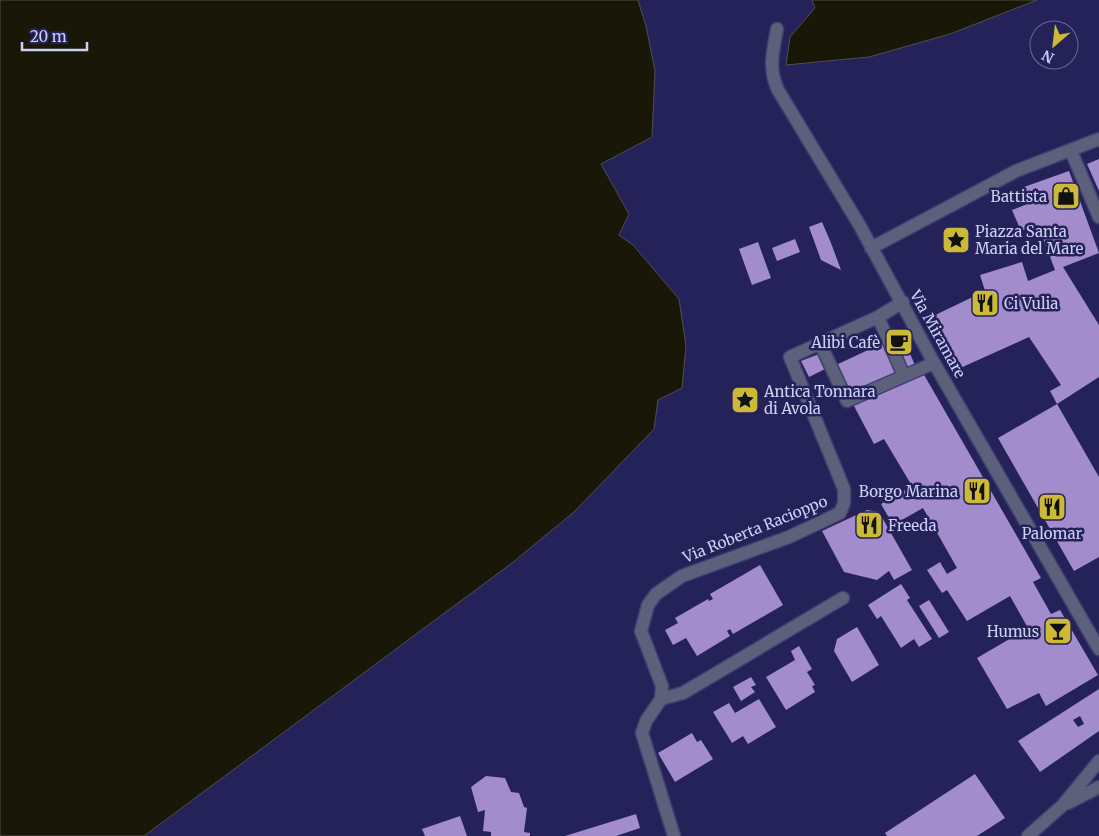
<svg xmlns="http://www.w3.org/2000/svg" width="1099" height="836" font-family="Merriweather,serif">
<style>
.water{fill:#191707;stroke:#4f4f4e}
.building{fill:#a38ccc;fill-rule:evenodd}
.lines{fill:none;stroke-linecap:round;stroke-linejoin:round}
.minor-casing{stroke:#3f3e72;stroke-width:15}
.minor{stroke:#5d607b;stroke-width:12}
.labels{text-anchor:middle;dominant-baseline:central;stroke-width:5;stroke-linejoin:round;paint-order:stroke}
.poi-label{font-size:15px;fill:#cdd1f4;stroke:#242259;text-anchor:end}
.street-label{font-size:15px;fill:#cdd1f4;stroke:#242259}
</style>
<rect width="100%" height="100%" fill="#242259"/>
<path class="water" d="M0 0H638L646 26 655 71 652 137 601 164 629 214 619 235 633 245 679 299 686 346 682 388 658 400 654 429 574 512 512 563 144 836H0Z
M812 0H1037L950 34 869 57 786 65 790 37 815 8Z"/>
<path class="building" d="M1099 159V191L1087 164Z
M1069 171 1099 253 1063 267 1099 325V377L1057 404 1050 391 1061 385 1029 337 956 370 925 320 985 291 980 275 1022 262 1028 281 1055 270 1038 225 1021 231 1012 210 1030 203 1024 187Z
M822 222 831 243 841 270 821 260 809 227Z
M795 239 800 252 777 261 772 248Z
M758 242 771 278 752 285 739 249Z
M902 336 915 365 906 369 893 340Z
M883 343 897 373 850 395 836 365Z
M819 354 825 369 809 377 801 361Z
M923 373 1041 578 1033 582 1051 614 1060 610 1098 675 1046 706 1039 693 1007 709 977 658 1028 628 1010 596 967 621 947 590 942 593 927 570 940 562 947 574 957 568 923 508 893 525 881 504 912 486 884 439 874 444 853 404Z
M1057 404 1099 477V557L1074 571 998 438Z
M867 510 879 512 912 570 894 580 889 571 877 580 844 572 822 531Z
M760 565 783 605 733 634 730 629 727 631 730 636 697 656 686 638 673 645 665 630 678 623 675 618 708 599 709 601 713 599 710 594Z
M901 584 910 598 907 600 932 639 919 647 914 639 901 648 881 616 877 619 868 605Z
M929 600 949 632 939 638 919 606Z
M857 627 879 665 852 682 834 651 837 639Z
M799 646 812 669 807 672 815 685 812 686 815 692 786 710 766 677 795 660 791 651Z
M751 677 756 685 751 687 755 692 741 701 733 687Z
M1099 689V731L1040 772 1018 741ZM1080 716 1084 724 1078 727 1073 720Z
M759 699 776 727 748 744 743 736 732 743 713 712 729 703 735 713Z
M692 733 697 742 701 740 713 759 675 782 658 753Z
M975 774 1005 818 977 836H887L885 833Z
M486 776 505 778 511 792 519 793 524 807 527 808 524 832 530 833V836H491V832L483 831 485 810 478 812 471 787Z
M636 814 640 828 616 836H565Z
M460 816 467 836H425L422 829Z"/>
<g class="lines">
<defs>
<path id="minor" d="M777 29C773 51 768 69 778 90L860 226 934 363 1099 649
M1071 151 1099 217
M871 248 1016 171 1099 139
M878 317 904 376
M820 343 847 401 934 363
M661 699 683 693 843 598
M1068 803 1099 787
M674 836 642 733 646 721 661 699 662 686 641 631 648 605 656 594 682 576 789 537 840 513 844 503V489L790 357 878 317 903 302
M1028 836 1063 805 1099 761"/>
</defs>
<use href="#minor" class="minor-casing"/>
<use href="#minor" class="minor"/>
</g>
<defs>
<symbol id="shop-square" viewBox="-11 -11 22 22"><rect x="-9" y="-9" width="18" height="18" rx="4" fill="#ccb938" stroke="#242259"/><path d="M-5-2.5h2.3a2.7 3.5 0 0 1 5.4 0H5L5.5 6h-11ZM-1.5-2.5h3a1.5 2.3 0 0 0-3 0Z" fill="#111"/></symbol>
<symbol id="sight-square" viewBox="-11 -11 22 22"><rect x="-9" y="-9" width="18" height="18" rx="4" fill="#ccb938" stroke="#242259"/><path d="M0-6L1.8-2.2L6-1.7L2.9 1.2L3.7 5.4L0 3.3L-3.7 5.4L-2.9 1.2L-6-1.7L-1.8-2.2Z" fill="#111"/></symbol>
<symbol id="restaurant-square" viewBox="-11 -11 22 22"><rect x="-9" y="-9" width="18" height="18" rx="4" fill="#ccb938" stroke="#242259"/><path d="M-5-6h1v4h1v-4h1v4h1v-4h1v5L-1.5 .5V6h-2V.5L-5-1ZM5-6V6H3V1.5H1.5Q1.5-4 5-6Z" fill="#111"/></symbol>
<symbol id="cafe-square" viewBox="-11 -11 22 22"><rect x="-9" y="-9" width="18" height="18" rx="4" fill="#ccb938" stroke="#242259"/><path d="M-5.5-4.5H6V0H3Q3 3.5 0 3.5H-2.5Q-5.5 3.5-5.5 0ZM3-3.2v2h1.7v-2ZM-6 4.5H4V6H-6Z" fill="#111"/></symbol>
<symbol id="bar-square" viewBox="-11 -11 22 22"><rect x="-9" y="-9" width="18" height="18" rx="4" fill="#ccb938" stroke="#242259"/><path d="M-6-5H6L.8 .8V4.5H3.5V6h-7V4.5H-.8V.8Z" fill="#111"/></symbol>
</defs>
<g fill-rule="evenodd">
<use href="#shop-square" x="1050" y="180" width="32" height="32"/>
<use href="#sight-square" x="940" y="224" width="32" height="32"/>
<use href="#restaurant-square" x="969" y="287" width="32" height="32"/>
<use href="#cafe-square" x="883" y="326" width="32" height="32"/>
<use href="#sight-square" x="729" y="384" width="32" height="32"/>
<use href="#restaurant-square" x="961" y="475" width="32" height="32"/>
<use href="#restaurant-square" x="1036" y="491" width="32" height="32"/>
<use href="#restaurant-square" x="853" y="509" width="32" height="32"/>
<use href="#bar-square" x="1042" y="615" width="32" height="32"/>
</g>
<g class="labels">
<g class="poi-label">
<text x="1047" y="196">Battista</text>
<text x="975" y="231" text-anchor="start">Piazza Santa<tspan x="975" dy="17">Maria del Mare</tspan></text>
<text x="1004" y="303" text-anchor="start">Ci Vulia</text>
<text x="880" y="342">Alibi Cafè</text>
<text x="764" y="391" text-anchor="start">Antica Tonnara<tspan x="764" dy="17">di Avola</tspan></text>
<text x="958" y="491">Borgo Marina</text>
<text x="888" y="525" text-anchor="start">Freeda</text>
<text x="1052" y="533" text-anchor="middle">Palomar</text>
<text x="1039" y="631">Humus</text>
</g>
<g class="street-label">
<text transform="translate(938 334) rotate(61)">Via Miramare</text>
<text transform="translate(755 529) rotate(-22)">Via Roberta Racioppo</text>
</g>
</g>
<g transform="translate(1054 45) rotate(208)"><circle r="24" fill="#242259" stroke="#686897"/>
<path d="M0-4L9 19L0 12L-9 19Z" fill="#ccb938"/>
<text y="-8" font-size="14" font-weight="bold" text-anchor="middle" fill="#cdd1f4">N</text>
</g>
<path d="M22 42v8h65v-8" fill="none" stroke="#cdd1f4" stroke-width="2.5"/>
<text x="30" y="42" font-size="15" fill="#cdd1f4" stroke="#242259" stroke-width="4" paint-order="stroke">20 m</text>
</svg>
